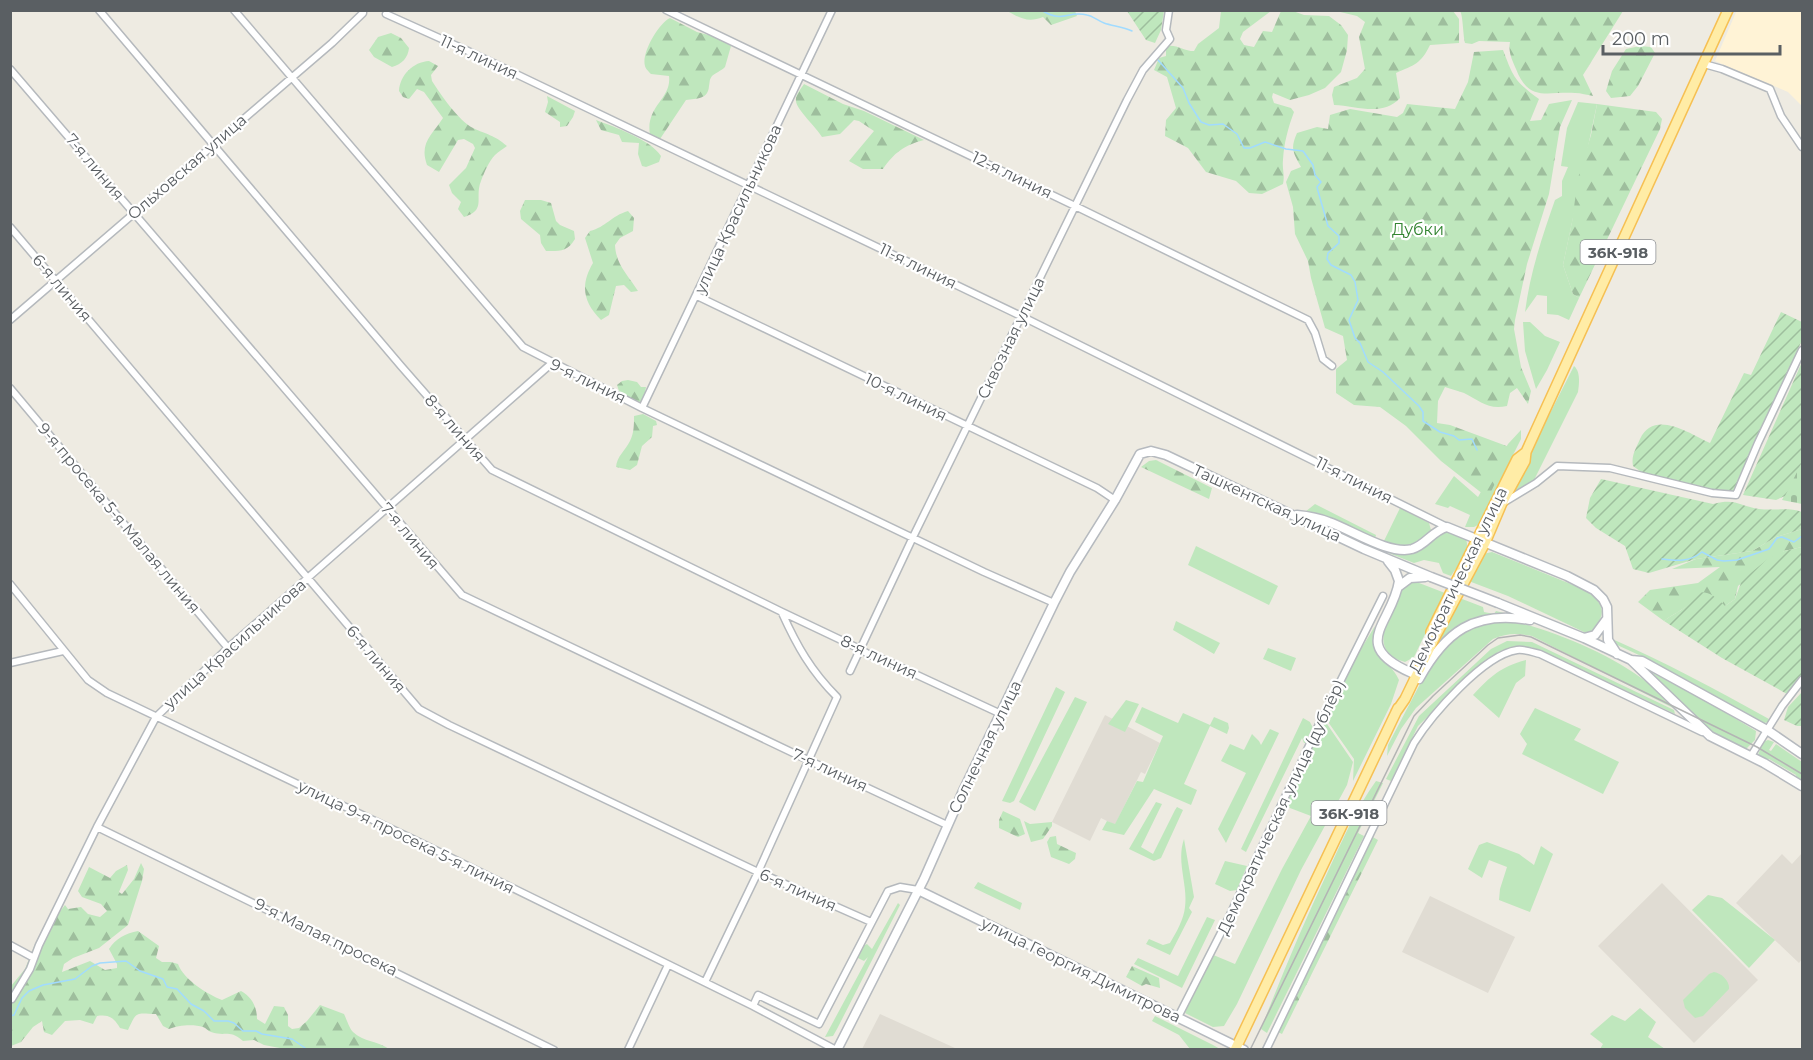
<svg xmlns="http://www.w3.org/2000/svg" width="1813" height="1060" font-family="Montserrat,sans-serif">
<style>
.commercial{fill:#fff3d6}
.education{fill:#e0dcd3}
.green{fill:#bfe7bd}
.forest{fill:url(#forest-firs)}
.cemetery{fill:url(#cemetery-stones)}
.garden{fill:url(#garden-furrows)}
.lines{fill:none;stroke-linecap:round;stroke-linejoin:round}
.stream{stroke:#a1dbff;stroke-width:1.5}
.minor-casing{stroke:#b5b9bd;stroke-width:9}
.secondary-casing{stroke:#b6babf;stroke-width:11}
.primary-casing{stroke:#f6c053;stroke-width:12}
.minor{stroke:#fff;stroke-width:6}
.secondary{stroke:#fff;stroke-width:8}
.primary{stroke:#ffeca6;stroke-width:9}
.tram{stroke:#b3b4b4;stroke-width:1.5}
.secondary-bridge-casing{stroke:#b6babf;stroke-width:11;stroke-linecap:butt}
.secondary-bridge{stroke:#fff;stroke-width:8}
.labels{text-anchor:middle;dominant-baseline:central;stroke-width:4.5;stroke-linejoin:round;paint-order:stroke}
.shield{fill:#fff;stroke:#8c8f92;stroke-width:1.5}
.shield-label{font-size:15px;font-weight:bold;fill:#5a5f63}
.street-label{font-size:16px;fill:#5a5f63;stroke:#fff}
.park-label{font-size:16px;fill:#328431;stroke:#fff}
</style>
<defs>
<pattern id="forest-firs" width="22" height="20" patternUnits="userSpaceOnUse" patternTransform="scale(1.5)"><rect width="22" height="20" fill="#bfe7bd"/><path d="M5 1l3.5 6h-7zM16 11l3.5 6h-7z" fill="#9ebe9d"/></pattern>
<pattern id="cemetery-stones" width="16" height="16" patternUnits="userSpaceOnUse" patternTransform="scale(1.5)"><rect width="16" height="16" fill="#bfe7bd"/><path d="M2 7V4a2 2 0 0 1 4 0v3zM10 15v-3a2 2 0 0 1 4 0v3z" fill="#9ebe9d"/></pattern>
<pattern id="garden-furrows" width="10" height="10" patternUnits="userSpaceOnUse" patternTransform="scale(1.5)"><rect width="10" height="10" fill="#bfe7bd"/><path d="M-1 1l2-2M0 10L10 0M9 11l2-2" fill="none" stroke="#9ebe9d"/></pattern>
</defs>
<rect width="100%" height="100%" fill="#eeebe2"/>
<path class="commercial" d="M1737 10 1802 11V106L1788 92 1715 61Z"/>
<path class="education" d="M1105 715 1160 743 1145 774 1141 772 1115 825 1101 818 1090 841 1052 822Z
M1802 853V959L1799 963 1736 903 1782 854 1792 864Z
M1662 883 1758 980 1694 1043 1598 946Z
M1430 896 1515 937 1488 993 1402 952Z
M880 1014 955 1048 954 1050 862 1049Z"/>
<path class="green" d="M1578 102 1597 104 1563 265 1573 294 1579 298 1569 320 1558 315 1547 314V296L1537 295 1525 312C1530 273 1542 237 1555 200L1562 196V181L1568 167 1561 166 1567 128Z
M1523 322H1530L1545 336 1560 342 1547 370 1536 389 1525 351Z
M1574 366C1581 372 1579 384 1578 392L1531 486 1507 498Z
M1521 430V439L1478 525 1474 527H1465L1470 515 1450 506 1448 508 1435 504 1454 476 1478 497 1508 444Z
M1315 504 1376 535 1375 539 1305 512Z
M1400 508 1429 523 1431 530C1418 546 1403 549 1382 545Z
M1446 530 1466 539C1471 553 1458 565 1451 576L1443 573 1439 563 1424 560 1414 563 1386 552C1398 555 1413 556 1424 548 1432 542 1436 531 1446 530Z
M1196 546 1278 586 1269 605 1188 565Z
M1492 552 1583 589C1604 602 1608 612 1592 632L1586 633 1508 596 1466 580 1483 554Z
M1414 581 1445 593 1414 657 1405 662C1364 652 1392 609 1402 585Z
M1457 597 1483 607 1484 612 1494 614 1496 611 1504 613 1473 621 1425 661Z
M1508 620C1553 630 1611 654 1648 683 1657 691 1666 700 1675 709L1532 636C1517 633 1507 633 1493 639L1416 708 1401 729 1387 756 1388 745 1440 646 1475 623Z
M1176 621 1220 643 1214 654 1173 630Z
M1375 626C1368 665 1387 654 1399 680L1391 704 1353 781 1354 759 1326 719 1353 662Z
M1610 638C1665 662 1717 690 1769 719L1768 722 1761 724 1652 661 1615 644Z
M1507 641 1532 642 1674 710 1675 714 1555 657 1531 647H1512L1498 652 1485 662 1418 726 1391 781 1386 779 1419 716 1491 649Z
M1268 648 1296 658 1291 671 1263 659Z
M1526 660 1525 676 1516 683 1499 718 1473 695C1491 676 1500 667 1526 660Z
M1639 666 1703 699 1756 731 1755 740 1746 749 1711 732Z
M1056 687 1065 692 1014 801 1010 803 1002 801Z
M1075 697 1087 702 1035 811 1019 802Z
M1126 700 1139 704 1125 732 1108 724Z
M1142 707 1178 723 1183 713 1210 725 1214 717 1228 723 1229 728 1227 734 1210 726 1184 784 1197 790 1191 805 1154 789 1124 835 1102 830 1107 821 1115 824 1137 781 1143 782 1163 736 1135 722Z
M1535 708 1581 729 1574 740 1619 762 1603 794 1522 754 1527 744 1520 734Z
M1303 718 1310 722 1313 728 1307 743H1304L1302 738 1246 852 1241 849Z
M1325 721 1353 762 1347 785 1301 870 1237 1004 1224 1026 1213 1027 1185 1013 1211 954 1235 964 1282 869 1311 816 1282 805Z
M1270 729 1279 733 1226 843 1218 829 1246 773 1221 761 1230 744 1244 750 1252 734 1259 741 1261 745Z
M1768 740 1774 742 1769 750 1771 751 1776 744 1802 762V783L1797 779 1796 775 1769 759 1762 760 1758 755 1763 742Z
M1376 781 1383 783 1358 833 1364 836 1267 1033 1261 1029C1282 974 1305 920 1330 867 1344 837 1357 807 1376 781Z
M1156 802 1162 804 1141 847 1153 854 1175 810 1177 807 1183 810 1161 858 1154 861 1129 849Z
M1184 839 1194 897 1189 908 1192 912 1170 955 1146 944 1149 939 1163 945 1170 943C1176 933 1184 919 1185 907 1188 884 1176 862 1184 839Z
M1487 842 1519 854 1534 865 1541 846 1553 854 1530 912 1499 900 1500 889 1507 867 1489 860 1482 878 1468 869 1479 845Z
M1225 861 1247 866 1237 890 1230 891 1215 884Z
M978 882 1022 903 1020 910 974 888Z
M1708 895 1722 898 1775 940 1749 968 1692 910Z
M898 903 900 905 837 1029 833 1036 825 1037 868 957 864 961 856 957 861 947 867 944 872 949Z
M1207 917 1215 920 1182 988 1134 964 1138 958 1178 976Z
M1714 972C1722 973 1730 982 1729 989L1703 1016 1695 1018 1685 1008 1683 1000 1709 974Z
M1640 1008 1656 1022 1648 1037 1665 1049H1600L1603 1044 1590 1034 1612 1015 1625 1021Z
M1155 1016 1213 1045 1220 1049H1190L1179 1035 1152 1021Z"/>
<path class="forest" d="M1007 11H1075L1077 16 1051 25 1043 17C1028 23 1020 18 1007 11Z
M1221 11H1271L1243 32 1240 39 1244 45 1254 47 1263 31 1272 32 1281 11H1293L1304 15 1329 16 1341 25 1348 35 1347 50 1341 72 1325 88 1309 95 1290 100 1273 93 1272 97 1274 103 1291 108 1294 112C1288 128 1284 143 1283 160 1282 169 1285 175 1283 184L1262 194 1249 193 1236 181 1206 172 1188 148 1165 136 1166 120 1176 108 1167 77 1154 70 1159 58 1166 56V46C1177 44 1184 51 1194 51L1198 44 1219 28Z
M1336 11H1453L1459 19V43L1430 45C1421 64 1414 65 1396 73L1400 98C1383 117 1357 106 1334 105L1332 95 1334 87 1357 78 1365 69 1359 37 1365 22 1357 16Z
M1460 11H1623L1583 75 1593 96C1587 95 1581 93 1575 93 1548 91 1529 103 1516 69 1512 60 1508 52 1510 42L1479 41 1472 44 1465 43C1463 35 1463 15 1460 11Z
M670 18 697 32 716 37 731 46 725 67C721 71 715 73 712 76 709 80 710 82 709 86 708 100 697 98 686 100L660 139 650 135C645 106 672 99 669 76L651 74C649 72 645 68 645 66 641 53 659 23 670 18Z
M391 33 401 38 409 48C408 58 402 64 392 67L374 57 369 50 378 37Z
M1640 46 1651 47 1655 53 1638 86 1630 96 1611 98 1606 91 1612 71 1626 49Z
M1503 50C1514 79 1515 81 1539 99L1530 121 1541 120 1549 104 1572 100 1560 127 1549 194 1527 264 1515 320 1514 329 1521 367 1531 391 1528 404 1517 388 1510 393 1507 406C1488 410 1480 401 1464 393 1458 391 1451 389 1445 387L1438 401 1437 423 1450 425 1512 448 1488 498 1441 461 1406 426 1380 407 1354 405 1336 393V369L1347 360 1343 336 1325 328 1311 278 1308 261 1295 234 1293 207 1286 182 1291 171 1301 167C1293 152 1290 149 1297 133L1317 127 1328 129 1330 115 1350 109 1397 117 1403 113 1407 104 1455 109 1468 82 1474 52Z
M429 61 438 66 431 75 432 81C441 95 459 121 473 128 487 135 493 134 507 146 503 149 498 152 495 155 489 161 484 173 481 181 474 198 487 210 464 217L458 209 461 202 452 193 449 185 466 168 475 148 473 144 464 139 458 140 439 172 427 165C419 143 432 135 443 118L424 92 417 89 409 99 403 97 399 91C400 75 413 62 429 61Z
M804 84 843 104 864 111 924 140C904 145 894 153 883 169H863L849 161 874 131 859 121 854 120 840 134 822 137C817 128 796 109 796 101 795 95 801 89 804 84Z
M547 96 575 111 573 117 567 126 560 127V122L545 112 548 102Z
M1597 104 1656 112 1662 119 1660 129 1579 298 1573 294 1563 265 1572 222 1578 178 1591 135Z
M596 120C615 127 651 140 661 156L659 162 646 167 642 166 638 154 639 143 622 142 619 135 601 130Z
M525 200H541L551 203 556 221 560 225 574 231 575 239C567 252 560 251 546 251L541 243 540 235 521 219 520 211Z
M628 211 634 218 633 231 620 238 615 245C616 265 628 275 638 291L631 292 624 285 616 286 609 315 601 320C583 302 580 285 593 263L585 238 590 231C606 227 611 216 628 211Z
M628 380 637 382 641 387H646L643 402 637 405 620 394 617 385 622 381Z
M643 414 656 421 657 425 653 426 652 437 642 446 637 465 630 470 616 467C617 456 625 451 630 441 634 433 634 425 634 416Z
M1156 460 1212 488 1209 499 1141 467 1149 461Z
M1802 529V547L1784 551 1738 586 1735 599 1725 606 1690 603C1682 611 1673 614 1664 621L1638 602 1650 590 1698 583 1720 567 1672 569 1696 559 1752 551 1776 537Z
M1003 811 1020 819 1025 834 1018 837 999 828V820Z
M1024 821 1030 824 1052 822V826L1043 839 1031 842Z
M1056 836 1057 844 1076 853 1075 859 1069 864 1051 857 1047 842 1050 837Z
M1371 836 1378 840 1282 1034 1276 1031Z
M141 863 144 869 142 881 128 925 99 948 73 958 64 964 62 972 90 961 105 970 117 968V964L109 949C115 939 126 933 138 931L159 946 156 958 162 962H171L178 964C184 980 207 994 222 1000L241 991C252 997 257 1007 257 1019L265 1024 274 1006 284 1007 288 1015V1026L292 1029 299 1028 307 1021 320 1005 344 1014C347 1020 349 1028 353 1032 363 1042 379 1041 389 1049H285L264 1045 254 1040 243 1041C229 1029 225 1037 211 1032 208 1031 206 1028 203 1027 194 1024 178 1025 169 1029L163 1026 156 1014C135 1013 137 1011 128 1030L120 1028C114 1018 109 1014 97 1016L93 1024 80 1020 65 1021 52 1035 44 1032 42 1021 33 1027 21 1042 11 1046V986L25 969 35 944 65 905 68 909 81 907 88 914 100 917 107 911 101 904 82 897 78 891 89 867 110 878 116 871 127 865 128 870 119 892 122 894 134 879Z
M1132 966 1159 978 1160 988 1146 984 1142 986 1126 977Z"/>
<path class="cemetery" d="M1802 461V504L1782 500Z"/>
<path class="garden" d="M1127 11H1164L1161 30 1155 43 1146 40Z
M1781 312 1802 322V340L1734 495 1647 476 1633 466C1631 455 1636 449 1640 439 1654 409 1689 433 1710 443L1744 373 1751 375Z
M1802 362V462L1785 496 1776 500 1743 495Z
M1601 479 1713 504C1737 498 1738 506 1759 509 1774 511 1788 507 1802 512V529L1776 537 1752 551 1696 559 1649 573 1633 569 1625 546 1596 528 1586 518 1590 498Z
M1802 547V677L1787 694 1722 658 1664 621C1676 611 1688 611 1692 594 1707 589 1715 596 1725 606L1735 599 1742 580 1769 558 1784 551Z
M1802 692V726H1797L1784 720 1788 707Z"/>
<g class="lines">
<path class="stream" d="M1041 10C1064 24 1067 10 1087 15 1093 16 1098 21 1104 23 1113 26 1123 27 1132 31
M1158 60 1183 88 1189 103 1201 122 1209 125 1223 124 1237 134 1244 148H1250L1265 142 1286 149 1303 151 1313 165 1315 175 1321 182 1317 187 1318 191 1328 226 1339 236V243L1328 253 1327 259 1331 265 1351 275 1355 282 1358 300 1349 320 1355 338 1360 343 1368 362 1383 372 1419 406 1423 412V421L1440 432 1454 436 1459 440 1472 439 1477 450
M1662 559C1678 561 1689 562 1702 552L1717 560 1724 561 1737 560 1769 549 1777 538 1782 537 1794 542 1802 536
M10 1016 14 1015 22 998 29 991 43 985 75 979 92 966 100 963 126 961 140 971 163 979 167 987 177 989 191 1004 204 1011 214 1021H228L234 1023 243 1031H256L262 1034 292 1039 308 1050"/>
<defs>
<path id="minor" d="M99 10 401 366 492 470 782 612 860 649 870 655 887 661 1001 714
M234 10 523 347 642 408 984 572 1054 603
M666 10 1075 206 1308 320 1315 333 1323 359 1332 366
M386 14 466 50 1021 316 1447 527
M1704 64 1722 69 1770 89 1781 116 1802 147
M10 69 462 595 808 760 947 825
M10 227 419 709 449 725 758 872 871 922
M697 296 1097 488 1115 500
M10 320 332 43 363 13V10
M10 388 228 648
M642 408 832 10
M1503 503 1536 483 1557 466 1610 468 1712 493 1736 495 1758 443 1802 350
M10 584 88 680 107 693 419 842 753 1006 836 1050
M10 663 63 651
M850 671 913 537 1127 100 1143 70 1170 39 1166 30 1169 10
M1751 756 1782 706 1802 680
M97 827 554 1050
M10 945 34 958
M705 982 758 872 837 697C811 671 797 646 782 613
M10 998 12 999 30 969 39 945 97 827 156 717 228 648 552 363
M753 1006 758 995 819 1024 888 891 900 887 918 890
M1178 1017 1229 917 1321 720 1383 596
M628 1050 668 965
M1266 1050 1414 743C1431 716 1483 655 1517 650 1525 649 1532 652 1540 654L1702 732"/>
<path id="secondary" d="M1297 515C1308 516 1319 518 1329 522 1352 530 1389 555 1412 549 1426 545 1432 531 1447 527L1567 576 1594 590 1603 599 1607 607 1608 640 1617 654
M1388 561 1395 570 1399 581C1393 623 1347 645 1412 673
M1398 587 1410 578 1425 577
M1498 603 1584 638 1631 660 1642 661 1767 730 1802 754
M1584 638 1595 635 1606 620
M1631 660 1710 736 1764 763 1802 786
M1419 679C1445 632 1474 610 1530 620
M918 890 1244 1050
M837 1050 924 879 963 791 1054 603 1070 572 1115 500 1140 454 1151 451 1166 455 1364 549 1431 577"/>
<path id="primary" d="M1431 632 1517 459 1526 452
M1396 712 1405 699 1433 641 1485 543 1502 503 1525 461 1526 452 1728 10
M1235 1050 1398 708"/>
</defs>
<use href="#minor" class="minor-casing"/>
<use href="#secondary" class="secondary-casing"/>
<use href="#primary" class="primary-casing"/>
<use href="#minor" class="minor"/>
<use href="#secondary" class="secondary"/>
<use href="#primary" class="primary"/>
<path class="tram" d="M1250 1050 1414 716 1433 696 1488 645 1498 638 1520 635 1531 637 1757 747 1802 774"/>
<defs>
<path id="secondary-bridge" d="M1431 577 1498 603"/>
</defs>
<use href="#secondary-bridge" class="secondary-bridge-casing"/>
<use href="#secondary-bridge" class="secondary-bridge"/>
</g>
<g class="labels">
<g class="shield">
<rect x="1580.5" y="240" width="75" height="24" rx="4.5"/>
<rect x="1311.5" y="801" width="75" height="24" rx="4.5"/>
</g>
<g class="shield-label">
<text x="1618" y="252">36К-918</text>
<text x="1349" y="813">36К-918</text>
</g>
<g class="street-label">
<text transform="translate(479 57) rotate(25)">11-я линия</text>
<text transform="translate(95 167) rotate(50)">7-я линия</text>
<text transform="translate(187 167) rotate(-41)">Ольховская улица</text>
<text transform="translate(1012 175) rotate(26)">12-я линия</text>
<text transform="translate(738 209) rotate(-65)">улица Красильникова</text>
<text transform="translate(918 266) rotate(26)">11-я линия</text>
<text transform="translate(62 288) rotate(50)">6-я линия</text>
<text transform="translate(1011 338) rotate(-64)">Сквозная улица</text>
<text transform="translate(588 381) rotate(26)">9-я линия</text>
<text transform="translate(906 397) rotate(26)">10-я линия</text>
<text transform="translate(455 428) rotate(49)">8-я линия</text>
<text transform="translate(1354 480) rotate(27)">11-я линия</text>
<text transform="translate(1267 503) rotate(25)">Ташкентская улица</text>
<text transform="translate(119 518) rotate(50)">9-я просека 5-я Малая линия</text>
<text transform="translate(410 536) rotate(50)">7-я линия</text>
<text transform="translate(1458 580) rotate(-64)">Демократическая улица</text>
<text transform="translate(235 644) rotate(-42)">улица Красильникова</text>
<text transform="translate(879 657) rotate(25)">8-я линия</text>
<text transform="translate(376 659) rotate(50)">6-я линия</text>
<text transform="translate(985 747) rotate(-64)">Солнечная улица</text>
<text transform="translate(830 770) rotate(25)">7-я линия</text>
<text transform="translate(1281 807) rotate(-65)">Демократическая улица (дублёр)</text>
<text transform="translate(406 837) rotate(26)">улица 9-я просека 5-я линия</text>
<text transform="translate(798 890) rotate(24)">6-я линия</text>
<text transform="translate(326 937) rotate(26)">9-я Малая просека</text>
<text transform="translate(1081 970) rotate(26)">улица Георгия Димитрова</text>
</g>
<g class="park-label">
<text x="1418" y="229">Дубки</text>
</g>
</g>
<rect width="1813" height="1060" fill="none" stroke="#5a5f63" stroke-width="24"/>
<path d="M1603 45v9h177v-9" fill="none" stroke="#5a5f63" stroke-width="3"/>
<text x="1612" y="45" font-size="18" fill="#5a5f63" stroke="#ffffff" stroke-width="4.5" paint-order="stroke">200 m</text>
</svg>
